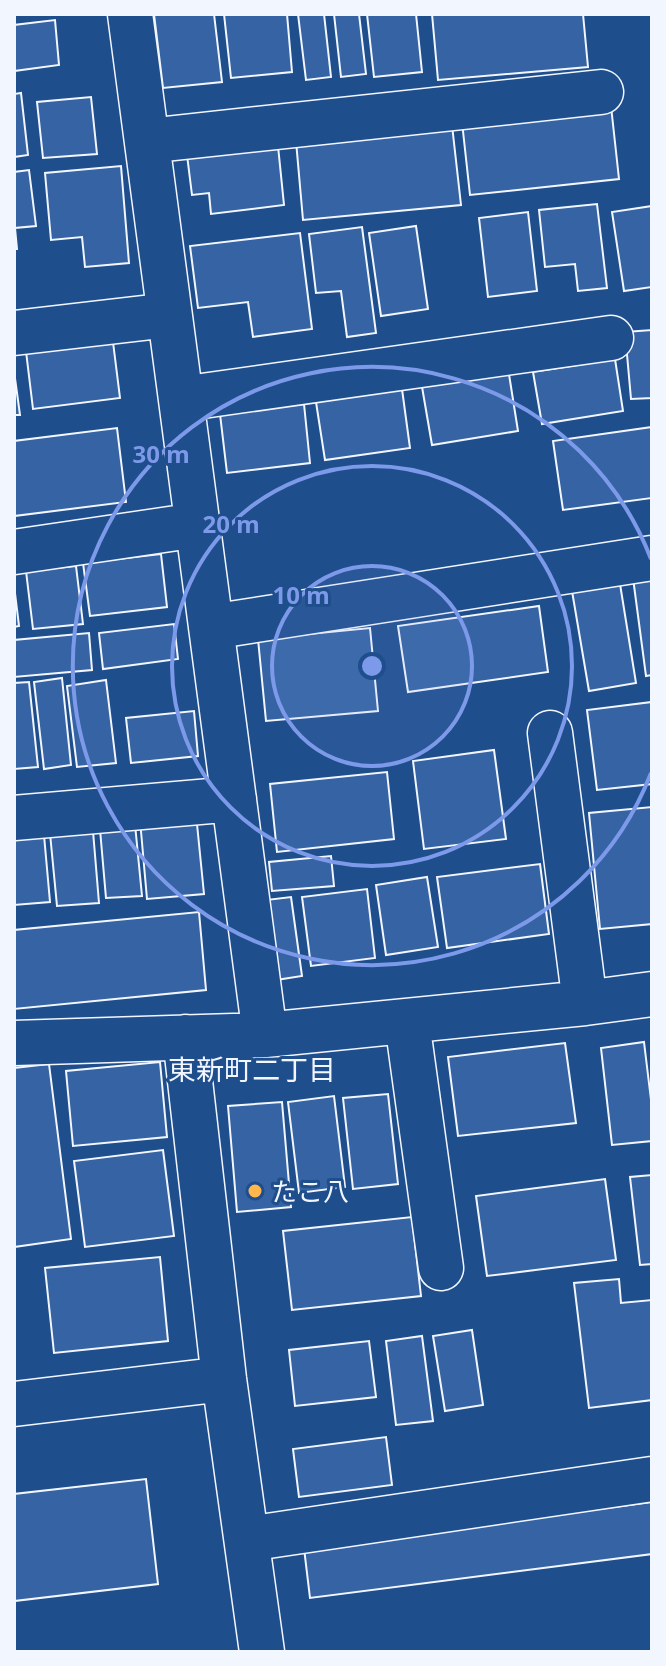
<svg xmlns="http://www.w3.org/2000/svg" width="666" height="1666" font-family="'Noto Sans','Noto Sans JP',sans-serif">
<style>
.building{fill:#3563a3;stroke:#f2f6ff;stroke-width:2}
.lines{fill:none;stroke-linecap:round;stroke-linejoin:round}
.minor-casing{stroke:#f2f6ff;stroke-width:47}
.minor{stroke:#1f4e8c;stroke-width:44}
.ring{fill:none;stroke:#7d9aea;stroke-width:4}
.poi-dot{fill:#ffb74d;stroke:#1f4e8c;stroke-width:3}
.labels{text-anchor:middle;dominant-baseline:central;stroke-width:6;stroke-linejoin:round;paint-order:stroke}
.poi-label{font-size:26px;fill:#f2f6ff;stroke:#1f4e8c;text-anchor:start}
.neighbourhood-label{font-size:28px;fill:#f2f6ff;stroke:#1f4e8c}
.centre{fill:#7d9aea;stroke:#1f4e8c;stroke-width:4}
.ring-label{font-size:24px;text-anchor:middle;font-weight:bold;fill:#7d9aea;stroke:#1f4e8c;stroke-width:6;stroke-linejoin:round;paint-order:stroke}
</style>
<rect width="100%" height="100%" fill="#1f4e8c"/>
<path class="building" d="M154 14H214L222 82 163 88Z
M224 14H287L292 72 231 78Z
M298 14H324L331 77 306 80Z
M334 14H359L366 74 341 77Z
M367 14H416L422 72 374 77Z
M432 14H583L588 67 438 80Z
M55 20 59 65 14 71V25Z
M21 93 28 155 14 157V94Z
M91 97 97 154 43 158 37 102Z
M611 106 619 179 470 195 462 122Z
M452 125 461 205 303 220 296 141Z
M278 146 284 205 211 214 209 193 192 195 187 155Z
M121 166 129 263 85 267 82 237 51 240 45 173Z
M29 170 36 226 15 228 17 249H14V172Z
M597 204 607 288 578 291 575 264 545 267 539 210Z
M652 206V287L624 291 612 212Z
M528 212 537 291 488 297 479 218Z
M416 226 428 309 381 316 369 233Z
M362 227 376 333 347 337 341 291 316 293 309 234Z
M300 233 312 329 253 337 248 302 198 308 190 246Z
M652 330V398L631 399 625 332Z
M112 334 120 398 33 409 25 343Z
M615 359 623 411 542 424 533 372Z
M508 368 518 431 432 445 421 381Z
M14 371 20 415H14Z
M402 389 410 448 325 460 316 402Z
M304 404 310 463 227 473 220 414Z
M652 427V498L563 510 553 441Z
M117 428 126 502 14 516V441Z
M161 554 167 607 90 616 83 563Z
M76 566 83 624 33 629 26 571Z
M652 575V675L646 676 633 578Z
M620 584 636 683 589 691 572 591Z
M14 585 19 626 14 627Z
M539 606 548 672 408 692 398 626Z
M174 624 178 659 103 669 99 633Z
M370 628 378 711 266 721 258 639Z
M89 633 92 670 14 677V640Z
M62 678 71 765 44 769 34 682Z
M106 680 116 763 77 767 67 686Z
M29 682 38 767 14 769V683Z
M652 702V784L597 790 587 710Z
M194 711 198 756 131 763 126 718Z
M494 750 506 839 424 849 413 761Z
M387 772 394 839 277 852 270 784Z
M652 807V924L600 929 589 813Z
M134 814 142 896 106 898 99 818Z
M196 814 204 894 147 899 140 820Z
M92 819 99 903 57 906 49 823Z
M43 824 50 902 14 905V826Z
M331 856 334 886 272 891 269 862Z
M540 864 549 934 447 948 437 877Z
M427 877 438 947 386 955 376 885Z
M367 889 375 958 311 966 302 897Z
M291 897 302 976 276 980 266 900Z
M199 912 206 990 14 1009V930Z
M644 1042 652 1108V1141L612 1145 601 1048Z
M565 1043 576 1123 458 1136 448 1057Z
M160 1062 167 1137 73 1146 66 1071Z
M49 1064 71 1239 14 1247V1068Z
M388 1094 398 1184 353 1189 343 1098Z
M334 1096 345 1187 299 1193 288 1102Z
M282 1102 291 1207 237 1212 228 1106Z
M163 1150 174 1236 85 1247 74 1161Z
M652 1175V1264L640 1265 630 1177Z
M605 1179 616 1260 487 1276 476 1196Z
M412 1217 421 1296 292 1310 283 1231Z
M160 1257 168 1341 54 1353 45 1268Z
M619 1279 621 1303 652 1300V1400L589 1408 574 1283Z
M472 1330 483 1405 445 1411 433 1336Z
M422 1336 433 1421 396 1425 386 1341Z
M369 1341 376 1397 295 1406 289 1350Z
M386 1437 392 1485 299 1497 293 1449Z
M146 1479 158 1584 14 1601V1494Z
M652 1502V1554L310 1598 304 1548Z"/>
<g class="lines">
<defs>
<path id="minor" d="M130 14 265 1035
M147 141 601 92
M14 333 169 315
M181 399 611 338
M14 552 197 525
M211 627 652 558
M550 733 585 1003
M14 818 234 799
M407 1022 441 1268
M185 1037 224 1379 262 1652
M14 1043 265 1035 585 1003 652 994
M14 1404 224 1379
M247 1539 652 1479"/>
</defs>
<use href="#minor" class="minor-casing"/>
<use href="#minor" class="minor"/>
</g>
<circle cx="372" cy="666" r="100" fill="#7d9aea" fill-opacity=".12"/>
<g class="ring">
<circle cx="372" cy="666" r="100"/>
<circle cx="372" cy="666" r="200"/>
<path d="M651 773A299 299 0 1 1 651 559"/>
</g>
<circle class="poi-dot" cx="255" cy="1191" r="8"/>
<g class="labels">
<g class="poi-label">
<text x="271" y="1191">たこ八</text>
</g>
<g class="neighbourhood-label">
<text x="252" y="1069">東新町二丁目</text>
</g>
</g>
<circle cx="372" cy="666" r="12" class="centre"/>
<g class="ring-label">
<text x="161" y="463">30 m</text>
<text x="231" y="533">20 m</text>
<text x="301" y="604">10 m</text>
</g>
<rect width="666" height="1666" fill="none" stroke="#f2f6ff" stroke-width="32"/>
</svg>
